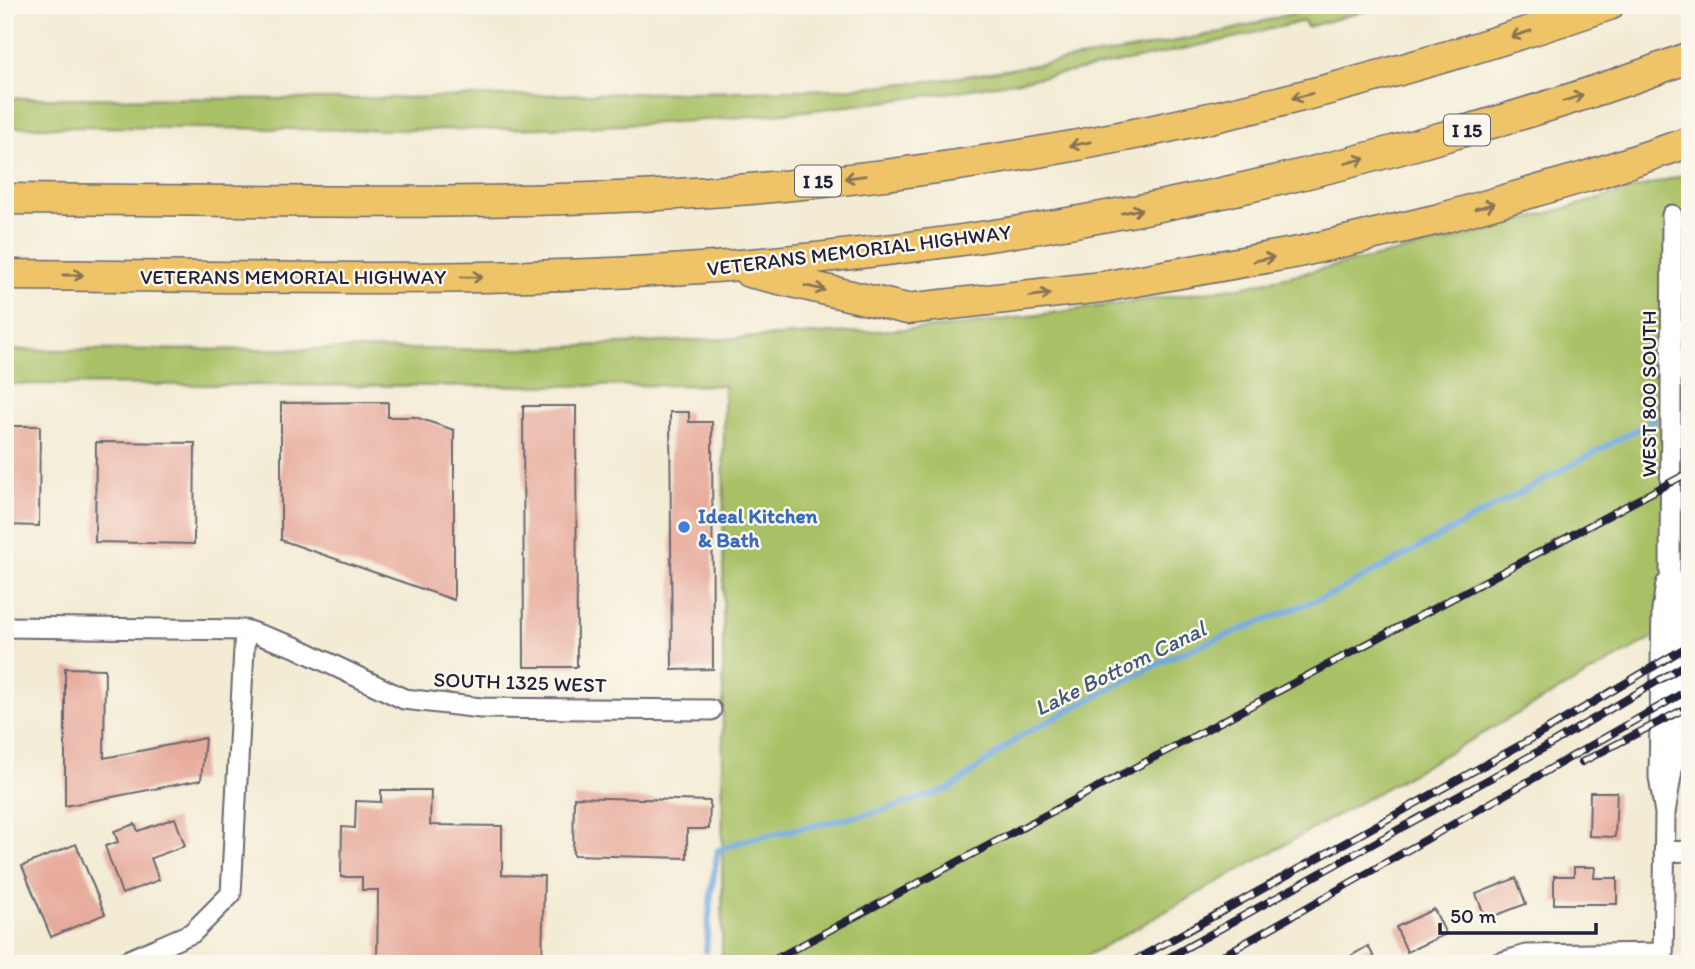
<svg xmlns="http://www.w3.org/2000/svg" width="1695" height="969" font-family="Itim,sans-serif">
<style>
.green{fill:#a9c166;stroke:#667250;stroke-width:2}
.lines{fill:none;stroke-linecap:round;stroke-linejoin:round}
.stream{stroke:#6fa8df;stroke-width:6}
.building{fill:#e7ab9c}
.minor-casing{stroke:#6b6871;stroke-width:23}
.highway-casing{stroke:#6b6871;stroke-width:33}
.minor{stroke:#fff;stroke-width:19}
.highway{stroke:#efc469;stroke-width:30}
.rail-casing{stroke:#22223b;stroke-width:8}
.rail{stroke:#fbf7ec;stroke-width:5;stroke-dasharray:16;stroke-linecap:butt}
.oneway{stroke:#887352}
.shop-dot{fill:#3f7fe0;stroke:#fbf7ec;stroke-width:2.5}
.labels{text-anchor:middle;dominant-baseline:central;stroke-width:5;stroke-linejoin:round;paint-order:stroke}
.shield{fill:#fbf7ec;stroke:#636270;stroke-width:2}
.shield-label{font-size:19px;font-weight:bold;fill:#22223b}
.street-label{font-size:21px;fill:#22223b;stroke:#fbf7ec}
.shop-label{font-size:21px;font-weight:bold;fill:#366cbe;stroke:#fbf7ec;text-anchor:start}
.water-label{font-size:23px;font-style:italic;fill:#41587d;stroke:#fbf7ec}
</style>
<rect width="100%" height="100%" fill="#fbf7ec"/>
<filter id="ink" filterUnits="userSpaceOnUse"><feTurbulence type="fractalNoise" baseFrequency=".0143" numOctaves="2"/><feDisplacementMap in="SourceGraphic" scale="14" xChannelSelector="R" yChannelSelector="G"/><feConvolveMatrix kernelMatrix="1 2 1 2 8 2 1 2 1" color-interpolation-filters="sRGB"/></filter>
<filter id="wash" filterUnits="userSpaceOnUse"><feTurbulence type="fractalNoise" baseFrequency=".00686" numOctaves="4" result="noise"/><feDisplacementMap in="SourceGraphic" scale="28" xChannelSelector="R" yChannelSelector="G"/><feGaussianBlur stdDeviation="1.57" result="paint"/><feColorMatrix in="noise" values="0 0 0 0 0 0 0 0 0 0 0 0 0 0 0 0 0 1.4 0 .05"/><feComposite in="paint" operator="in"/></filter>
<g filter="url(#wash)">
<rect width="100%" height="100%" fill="#f3ebd4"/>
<path class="green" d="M1324 5H1387L1307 27 1304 21C1081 77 853 114 623 125 418 135 211 126 5 127V98L346 99 841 89 940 80 1130 50 1227 31Z
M1690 173V617L1072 964H706L722 956 724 385 471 386 5 384V350L524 349 951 327 1240 287 1457 239Z"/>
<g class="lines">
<path class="stream" d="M1685 394 1690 389
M706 951 711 892 718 850 747 840 881 811 950 789 1022 735 1171 657 1337 592 1656 419"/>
</g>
<g id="blocks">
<path class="building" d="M5 35H9L8 88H5Z
M388 402V417H415L454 430V600L281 540V403Z
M523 406H576L577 667H524Z
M670 412H689V422H712L713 669 672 670Z
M5 426H40L39 526 5 525Z
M96 442 195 443 194 544 95 542Z
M65 668 105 669 104 758 205 738 201 780 65 806Z
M381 790H431L430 825 502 826V875L544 876 542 964H377L378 890H362V877H341L342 827 355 828 356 801 381 802Z
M1590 792H1617L1615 837 1589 836Z
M574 797 710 801 709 829H687V858L573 855Z
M175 818 185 846 151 858 159 880 122 894 105 846 118 842 114 831 135 824 138 831Z
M76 844 105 914 51 937 22 866Z
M1574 867H1595L1594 878H1617V904H1554V876H1574Z
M1516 878 1526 904 1486 919 1476 894Z
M1434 909 1446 934 1407 952 1396 927Z
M1368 946 1378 964H1337Z"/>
</g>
</g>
<g filter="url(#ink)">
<use href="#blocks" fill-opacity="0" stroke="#6b6871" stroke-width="2"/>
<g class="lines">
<defs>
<path id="minor" d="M5 627 245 630 295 647 404 699 481 708 711 710
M1665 813 1673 764 1676 609 1674 589 1670 572 1672 215
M1664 852 1690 851
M120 964 192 933 231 894 245 630
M1496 964 1526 955 1663 953
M1663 964 1665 813 1659 777 1662 610 1666 584"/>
<path id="highway" d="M5 199C245 200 485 208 724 191 1025 169 1324 102 1609 5
M749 272 907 309 1102 287 1299 252 1439 219 1588 176 1690 142
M5 275C245 276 487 285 727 266 967 247 1205 205 1436 139 1522 115 1607 89 1690 57"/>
</defs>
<use href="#minor" class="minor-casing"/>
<use href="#highway" class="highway-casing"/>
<use href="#minor" class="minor"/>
<use href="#highway" class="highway"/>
<defs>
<path id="rail" d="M1582 762 1690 706
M766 964 1690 472
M1128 964 1531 739 1690 645
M1157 964 1532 755 1690 662
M1208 964 1690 689"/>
</defs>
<use href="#rail" class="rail-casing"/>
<use href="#rail" class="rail"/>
</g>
<defs><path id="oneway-shaft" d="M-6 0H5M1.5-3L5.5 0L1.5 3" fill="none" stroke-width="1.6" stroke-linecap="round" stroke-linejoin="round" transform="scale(1.75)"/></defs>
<g class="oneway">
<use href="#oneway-shaft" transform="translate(1521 34) rotate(163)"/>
<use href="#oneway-shaft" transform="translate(1302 96) rotate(166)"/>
<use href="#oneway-shaft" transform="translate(1573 98) rotate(-18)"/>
<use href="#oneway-shaft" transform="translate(1080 144) rotate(169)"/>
<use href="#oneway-shaft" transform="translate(1355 161) rotate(-15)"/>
<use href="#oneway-shaft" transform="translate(855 177) rotate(173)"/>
<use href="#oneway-shaft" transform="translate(1485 206) rotate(-16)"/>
<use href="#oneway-shaft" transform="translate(1132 211) rotate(-12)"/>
<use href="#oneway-shaft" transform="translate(1264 259) rotate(-11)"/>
<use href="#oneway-shaft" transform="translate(73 275)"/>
<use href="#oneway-shaft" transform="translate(472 277) rotate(-1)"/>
<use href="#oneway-shaft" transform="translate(815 288) rotate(13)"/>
<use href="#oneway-shaft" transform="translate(1040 295) rotate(-7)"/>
</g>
</g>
<circle class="shop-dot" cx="684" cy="527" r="7"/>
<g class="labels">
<g class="shield">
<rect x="1444" y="114.5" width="46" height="31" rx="5"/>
<rect x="795" y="165.5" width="46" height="31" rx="5"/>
</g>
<g class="shield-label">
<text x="1467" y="130">I 15</text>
<text x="818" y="181">I 15</text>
</g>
<g class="street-label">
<text transform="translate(859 250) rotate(-7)">VETERANS MEMORIAL HIGHWAY</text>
<text x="293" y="276">VETERANS MEMORIAL HIGHWAY</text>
<text transform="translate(1648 394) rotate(-90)">WEST 800 SOUTH</text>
<text transform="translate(520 682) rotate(2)">SOUTH 1325 WEST</text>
</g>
<g class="shop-label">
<text x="698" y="515">Ideal Kitchen<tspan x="698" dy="24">&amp; Bath</tspan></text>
</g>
<g class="water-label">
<text transform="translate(1120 668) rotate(-26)">Lake Bottom Canal</text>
</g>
</g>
<rect width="1695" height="969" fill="none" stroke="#fbf7ec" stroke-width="28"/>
<path d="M1440 923v10h156v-10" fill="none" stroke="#22223b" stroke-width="3.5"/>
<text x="1450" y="923" font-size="21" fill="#22223b" stroke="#fbf7ec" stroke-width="5" paint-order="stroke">50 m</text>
</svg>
